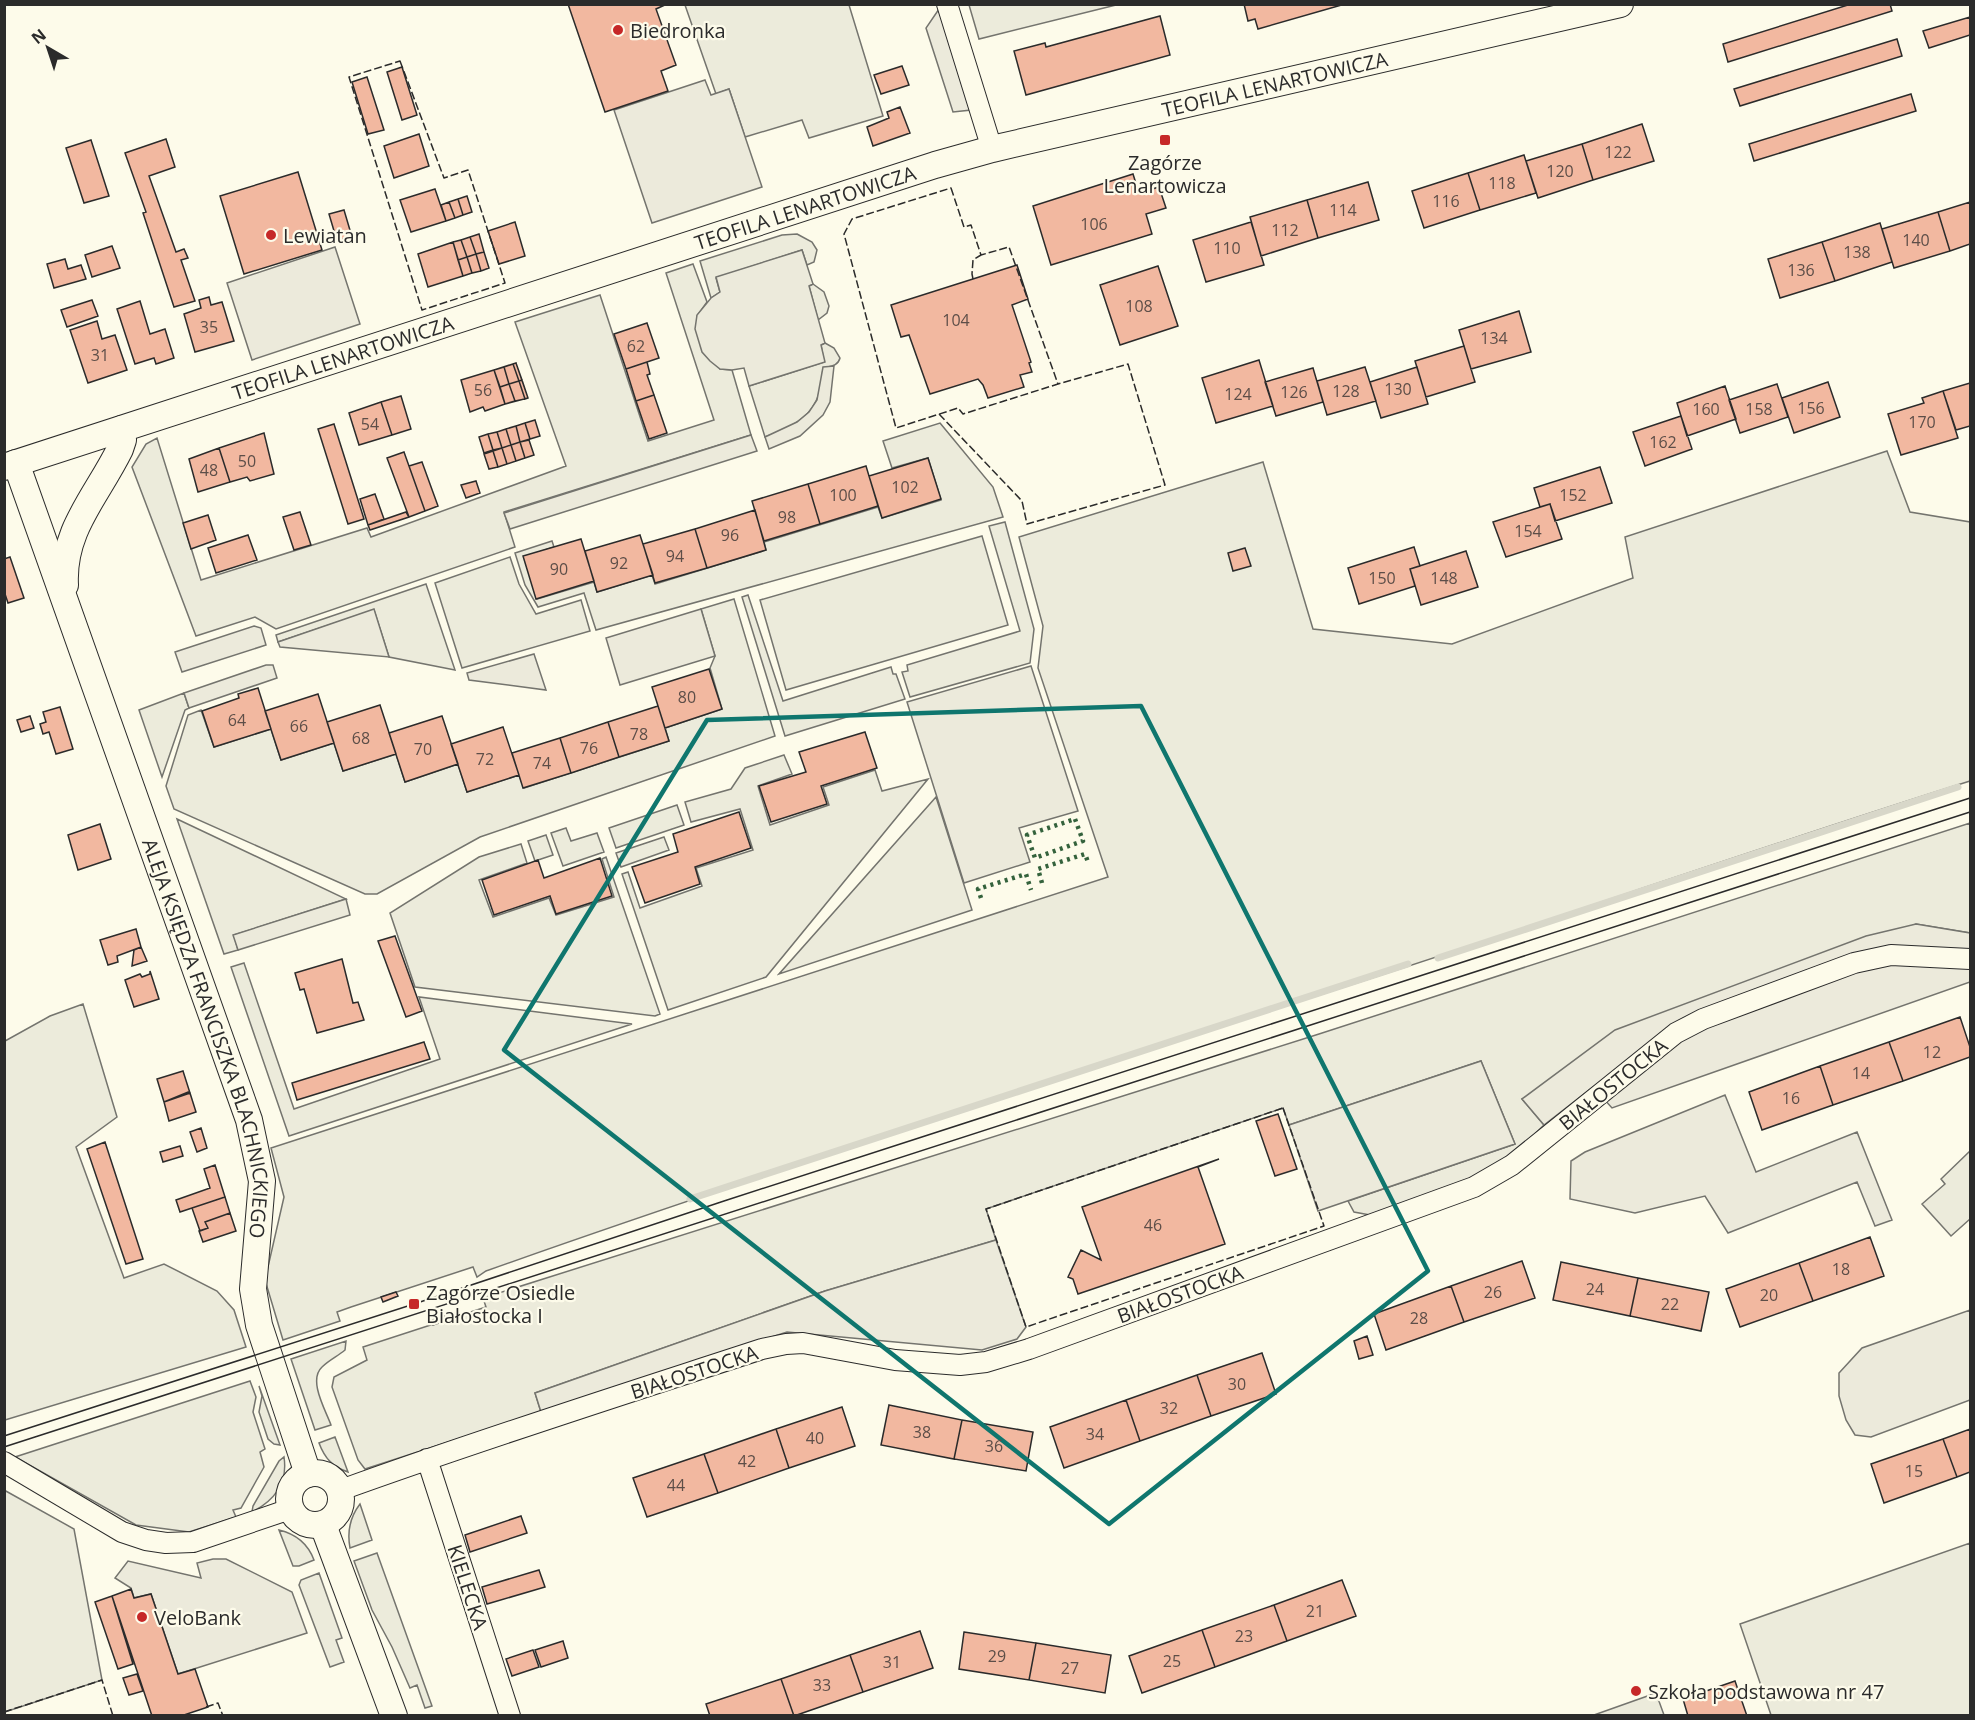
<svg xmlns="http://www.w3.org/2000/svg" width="1975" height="1720" font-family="'Open Sans',sans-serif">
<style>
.green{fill:#ecebdb;stroke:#74746e;stroke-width:1.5}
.parking{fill:#eceadb;stroke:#74746e;stroke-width:1.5}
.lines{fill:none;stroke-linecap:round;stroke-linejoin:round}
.stream{stroke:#d8d7c9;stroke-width:7}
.building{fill:#f2b8a0;stroke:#2b2b2b;stroke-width:1.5}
.minor-casing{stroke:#2b2b2b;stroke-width:22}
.tertiary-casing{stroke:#2b2b2b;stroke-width:28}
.minor{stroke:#fdfbea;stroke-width:20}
.tertiary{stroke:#fdfbea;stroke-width:26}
.tram{stroke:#2b2b2b;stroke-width:1.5}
.hedge{stroke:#34623c;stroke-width:4.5;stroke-dasharray:3 4.5;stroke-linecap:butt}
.fence{stroke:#2b2b2b;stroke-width:1.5;stroke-dasharray:8 3;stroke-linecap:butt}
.marked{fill:none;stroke:#0f766e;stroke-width:4.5;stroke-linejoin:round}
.poi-dot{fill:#c62828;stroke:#fdfbea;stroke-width:2}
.labels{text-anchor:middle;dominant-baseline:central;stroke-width:4.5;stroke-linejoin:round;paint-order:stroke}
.number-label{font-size:16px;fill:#5d4e48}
.poi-label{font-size:20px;fill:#2b2b2b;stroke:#fdfbea;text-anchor:start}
.street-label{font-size:20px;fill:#2b2b2b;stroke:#fdfbea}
</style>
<rect width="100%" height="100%" fill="#fdfbea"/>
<path class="green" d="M685 5H849L883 116 809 138 802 120 745 137 729 89 716 94Z
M969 5V4L1116 5 979 39Z
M797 234 812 242 817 250 814 262 807 265 802 250 716 278 720 292 711 298 700 261 782 235Z
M693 264 707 302 697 316 720 369 732 370 751 435 504 512 515 547 276 629 255 617 196 636 132 467 146 444 157 438 201 580 367 528 371 537 566 466 515 322 600 295 648 441 714 420 666 273Z
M813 284 824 292 829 306 827 313 818 320 809 286Z
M825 343 834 348 840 358C838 366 831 366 823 368 822 378 821 392 816 401 807 421 784 430 765 437L749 386 824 362 821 345Z
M940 423 993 487 1003 517 596 630 584 593 538 607 525 585 515 553 552 541 554 547 524 557 537 599 594 582 597 592 652 575 655 584 766 550 764 542 878 507 882 518 941 500 928 458 892 468 883 441Z
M1887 451 1910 512 1970 522V781C1773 843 1578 911 1381 975 1082 1072 782 1166 486 1271L477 1277 473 1267 351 1307 337 1312 340 1321 283 1340 265 1280 284 1197 271 1148 1108 877 1038 668 1043 626 1019 537 1263 462 1313 629 1452 644 1633 578 1625 537Z
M1005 522 1034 629 1030 663 910 697 902 672 908 671 907 665 1020 631 989 526Z
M982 536 1008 625 786 690 760 600Z
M510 557 519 584 536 614 581 600 590 631 462 668 435 583Z
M426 584 455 670 389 657 374 610 278 642 276 635Z
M748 595 783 701 891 667 893 674H896L905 699 785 736 742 597Z
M734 599 775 736 480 837 377 894H365L174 809 166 786 188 715 201 710 214 747 271 729 281 760 334 743 343 771 396 754 405 782 458 764 467 792 519 775 524 788 669 741 665 728 722 709 710 668 715 656 701 609Z
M184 693 189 708 185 710 162 777 139 710Z
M784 755 792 774 758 786 770 825 829 805 823 787 875 770 882 791 928 779 766 977 668 1010 622 874 628 872 640 908 702 886 696 868 753 850 740 809 691 822 685 802 731 789 745 768Z
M936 797 972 910 779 974Z
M677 805 684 825 616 848 609 828Z
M177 819 346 899 234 935 238 950 224 954Z
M1970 823V933L1916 924 1522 1099 1544 1125 1511 1157 1477 1178 1370 1215 1354 1212 1348 1201 1515 1144 1481 1061 1289 1125 1283 1108 986 1209 996 1240 825 1291 535 1393 541 1412 365 1469 358 1460 332 1387 334 1377 367 1360 363 1347 486 1307 483 1298 1319 1034Z
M566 828 571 841 597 833 604 852 563 866 551 833Z
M546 835 553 855 535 861 528 841Z
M664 837 669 850 621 867 616 853Z
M521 844 527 863 479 880 493 917 549 898 556 915 614 897 602 859 606 857 660 1014 655 1016 415 987 390 913 479 857Z
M244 963 294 1109 440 1059 419 997 632 1024 289 1136 231 967Z
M83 1004 117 1117 76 1147 124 1278 164 1264 217 1291 234 1310 246 1347 5 1420V1041L50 1016Z
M1970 1151V1219L1951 1236 1922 1204 1945 1184 1941 1179Z
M346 1341 345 1350C338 1356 329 1360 322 1367 308 1380 325 1409 331 1425L315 1430 291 1359Z
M250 1381 256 1397 253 1412 265 1449 260 1452 264 1467 241 1508 233 1510 236 1517 189 1532 136 1525 15 1457Z
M259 1386 280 1445 274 1444 268 1439 259 1412 262 1396Z
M335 1437 348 1472C333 1467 325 1459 319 1443Z
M284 1457C288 1483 274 1501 252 1512L253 1506 279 1461Z
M4 1490 74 1529 102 1680 5 1712Z
M360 1504 372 1540 350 1548C347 1532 350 1517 360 1504Z
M279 1530C296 1534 308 1544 314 1560L299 1566H293Z
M1970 1543V1715H1771L1740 1624Z
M377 1553 432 1706 425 1708 417 1685 410 1688 392 1647 372 1610 354 1561Z
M319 1573 342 1638 336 1640 344 1662 330 1667 299 1585 301 1580Z
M1656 1693 1664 1715H1594Z"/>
<path class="parking" d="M939 9 971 110 953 112 926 28Z
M705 80 711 95 729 89 762 187 652 223 614 110Z
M335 247 360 324 252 360 227 283Z
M802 250 813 284 809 286 825 343 821 345 825 362 749 386 744 368 732 370 720 369 710 361 702 352 695 329 697 315 711 298 720 292 716 277Z
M834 366 830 402 823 415 800 436 769 449 765 437 797 422 809 412 817 400 823 367Z
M751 435 757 451 510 529 504 513Z
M374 609 389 657 280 647 278 642Z
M701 609 715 656 620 685 606 638Z
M254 626 261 628 266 645 182 672 175 652Z
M534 654 546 690 469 680 467 673Z
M266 665H273L277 678 189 708 184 693Z
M1031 666 1078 811 1019 828 1030 862 964 883 907 702Z
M346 899 350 915 238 950 233 935Z
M1916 924 1970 933V982L1612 1108 1593 1087 1544 1125 1522 1099 1615 1030 1866 936Z
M1481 1061 1515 1144 1318 1211 1289 1125Z
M1725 1095 1756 1172 1857 1132 1892 1220 1875 1226 1857 1182 1728 1233 1705 1196 1635 1213 1570 1199 1571 1161 1585 1152Z
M996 1240 1026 1327 1017 1339 982 1350 787 1332 541 1412 535 1393 825 1291Z
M1970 1310V1400L1871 1437 1855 1435 1846 1420 1839 1396V1373L1862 1348Z
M213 1559H226L292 1592 307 1633 178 1674 151 1594 134 1598 131 1588 115 1578 128 1561 201 1578 197 1563Z"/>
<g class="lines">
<path class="stream" d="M1438 958 1958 787
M690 1199 1408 964"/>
</g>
<path class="building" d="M568 4H667L656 9 676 65 661 71 668 91 605 112Z
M1244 4H1345L1258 29 1255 19 1248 21Z
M1851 4H1890L1892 11 1728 62 1723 44Z
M1160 16 1170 55 1026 95 1014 51 1045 43 1046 47Z
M1970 17V35L1929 48 1923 31Z
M1897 39 1902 56 1740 106 1734 89Z
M902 66 909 85 881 94 874 75Z
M402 67 417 115 402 120 387 72Z
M367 77 384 130 368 134 352 82Z
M1911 94 1916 111 1754 161 1749 144Z
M900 107 910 133 873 146 867 127 889 118 887 112Z
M1642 124 1654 161 1593 180 1582 144Z
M419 134 429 166 394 178 384 146Z
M166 139 175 167 149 176 176 252 184 249 188 258 181 260 195 301 174 307 143 213 146 212 125 153Z
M91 140 109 196 84 203 66 148Z
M1582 144 1593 180 1538 198 1526 161Z
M1524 155 1536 193 1480 210 1468 173Z
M298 172 322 250 244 274 220 196Z
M1468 173 1480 210 1424 228 1412 191Z
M1133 174 1139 193 1159 187 1166 208 1146 214 1152 234 1051 265 1033 206Z
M1368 182 1379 220 1318 238 1307 200Z
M435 189 446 221 411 232 400 200Z
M467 196 472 212 463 215 458 199Z
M458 199 463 215 455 218 449 202Z
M1307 200 1318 238 1261 256 1250 217Z
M449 202 455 218 446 221 441 205Z
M1970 202V244L1950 251 1938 212Z
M344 210 352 237 337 241 329 214Z
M1938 212 1950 251 1894 268 1882 229Z
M515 222 525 256 499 264 488 231Z
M1251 222 1264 265 1206 282 1193 240Z
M1880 223 1892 262 1835 281 1822 242Z
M479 234 484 252 476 254 470 237Z
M470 237 476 254 467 257 461 240Z
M461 240 467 257 458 260 453 242Z
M453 242 463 276 428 287 418 254Z
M1822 242 1835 281 1780 298 1768 259Z
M112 246 120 268 92 277 85 255Z
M484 252 489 268 481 271 476 254Z
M476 254 481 271 472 273 467 257Z
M467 257 472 273 463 276 458 260Z
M65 259 68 269 81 265 86 279 54 288 47 264Z
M1017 265 1028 299 1012 305 1031 362 1029 363 1032 372 1020 375 1024 387 988 398 983 385 978 379 930 394 909 335 901 337 891 305Z
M1158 266 1178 326 1120 345 1100 285Z
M209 297 211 305 222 302 234 341 195 352 184 314 201 308 199 300Z
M92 300 98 316 67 327 61 310Z
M140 301 150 334 165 329 174 358 156 364 154 358 135 364 117 309Z
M1519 311 1531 352 1471 369 1459 330Z
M97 321 102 339 115 335 127 370 88 383 70 330Z
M647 323 659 358 626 369 614 334Z
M1464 346 1475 382 1426 397 1415 361Z
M1259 360 1273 406 1216 423 1202 378Z
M647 362 650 374 647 375 654 395 636 401 626 369Z
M516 363 528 398 505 404 494 370Z
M516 363 522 380 519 381 513 364Z
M513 364 519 381 509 384 504 367Z
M504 367 509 384 500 387 494 370Z
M1365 367 1376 401 1327 415 1317 381Z
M1417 367 1428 404 1381 418 1370 382Z
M1313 368 1323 402 1276 416 1265 382Z
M494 370 505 404 485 411 483 407 470 412 461 380Z
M522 380 528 398 525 399 519 381Z
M519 381 525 399 515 401 509 384Z
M1828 382 1840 417 1794 433 1782 398Z
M1970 383V426L1956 430 1943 391Z
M509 384 515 401 505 404 500 387Z
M1777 384 1788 417 1740 433 1729 400Z
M1725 386 1736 419 1687 436 1677 403Z
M1943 391 1958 438 1901 455 1888 414 1924 403 1922 398Z
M654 395 667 433 649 439 636 401Z
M401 396 411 429 392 435 381 402Z
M381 402 392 435 359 445 349 413Z
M1681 416 1692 449 1645 466 1633 432Z
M535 420 540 436 530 439 525 423Z
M525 423 530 439 520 442 516 426Z
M334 424 364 519 348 524 318 429Z
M516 426 520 442 511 445 506 429Z
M506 429 511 445 502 448 497 432Z
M497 432 502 448 493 450 488 434Z
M264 433 274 474 250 481 247 477 230 482 219 448Z
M488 434 493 450 484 453 479 437Z
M529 440 534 455 525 458 520 442Z
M520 442 525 458 516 461 511 445Z
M511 445 516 461 507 464 502 448Z
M219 448 230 482 198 492 189 459Z
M502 448 507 464 498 467 493 451Z
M493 451 498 467 489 469 484 454Z
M404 452 425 511 409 517 387 458Z
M928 458 941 499 882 518 869 476Z
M422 462 438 506 425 511 409 466Z
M866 466 878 506 820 524 808 484Z
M1600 467 1612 503 1555 521 1550 504 1540 507 1534 488Z
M476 481 480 493 466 498 461 485Z
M808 484 820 524 764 541 752 501Z
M375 494 384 519 368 525 360 499Z
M1550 504 1562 539 1506 557 1493 522Z
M755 510 766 550 707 568 695 529Z
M300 512 311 545 294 550 283 517Z
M406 512 409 517 370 530 368 525Z
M208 515 216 540 191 549 183 523Z
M695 529 707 568 655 583 643 544Z
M248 535 257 560 216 573 208 548Z
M640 535 653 575 597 592 585 551Z
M581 539 594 581 536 599 523 556Z
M1414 547 1420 566 1410 569 1415 586 1359 604 1348 568Z
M1245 548 1251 566 1233 571 1228 553Z
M1466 551 1478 587 1421 605 1410 569Z
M10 557 24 598 8 603 4 591V559Z
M709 669 722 709 665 728 652 687Z
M258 688 271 729 214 747 202 711 239 698 238 694Z
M318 694 334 743 281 760 265 711Z
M380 705 396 754 343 771 327 722Z
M658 706 669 741 619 757 608 722Z
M60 707 73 749 56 754 49 732 43 734 40 724 46 722 43 712Z
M30 716 34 728 21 732 17 720Z
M442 716 458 764 405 782 389 733Z
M608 722 619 757 571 773 560 738Z
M503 727 519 775 467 792 451 744Z
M865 732 877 768 821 786 827 804 771 822 759 786 806 772 799 752Z
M560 738 571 773 523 788 512 753Z
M739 812 751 848 695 867 700 884 645 903 632 867 678 852 673 834Z
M100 824 111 859 78 870 68 835Z
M600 858 612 896 556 914 550 896 494 915 482 880 538 860 544 878Z
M136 929 141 947 117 956 118 962 108 965 100 940Z
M395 936 422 1011 406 1017 378 941Z
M141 947 147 961 132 966 134 950Z
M342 959 353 1003 358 1002 364 1020 317 1033 304 989 300 990 295 973Z
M150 971 159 999 134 1007 125 980 140 974 142 977 150 974Z
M1960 1017 1970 1047V1057L1903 1081 1889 1042Z
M424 1042 430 1059 297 1100 292 1083Z
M1889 1042 1903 1081 1833 1105 1820 1066Z
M1820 1066 1833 1105 1762 1130 1749 1092Z
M183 1071 190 1093 188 1092 164 1102 157 1079Z
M190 1093 196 1112 169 1121 164 1102Z
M1278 1114 1297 1169 1275 1176 1256 1121Z
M201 1128 207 1148 197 1152 190 1132Z
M105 1142 143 1259 126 1264 87 1149Z
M180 1146 183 1156 163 1162 160 1152Z
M1219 1159 1198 1167 1225 1244 1078 1294 1073 1279 1068 1277 1081 1250 1101 1260 1082 1207Z
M215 1165 225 1197 180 1212 176 1200 210 1188 204 1169Z
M225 1197 230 1213 205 1222 208 1228 200 1231 192 1208Z
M230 1213 236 1231 203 1242 199 1231 208 1228 205 1222Z
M1870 1237 1884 1276 1813 1301 1799 1263Z
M1522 1261 1535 1298 1464 1322 1451 1286Z
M1561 1262 1638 1278 1630 1316 1553 1300Z
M1799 1263 1813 1301 1740 1327 1726 1289Z
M1638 1278 1709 1292 1701 1331 1630 1316Z
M1451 1286 1464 1322 1386 1350 1374 1314Z
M396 1292 398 1296 383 1302 381 1297Z
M454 1313 455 1317 433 1325 432 1320Z
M1367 1336 1373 1355 1359 1359 1354 1341Z
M1262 1353 1276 1394 1211 1416 1197 1375Z
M1197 1375 1211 1416 1140 1441 1126 1400Z
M1126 1400 1140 1441 1064 1468 1050 1427Z
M889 1405 962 1420 954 1459 881 1445Z
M842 1407 855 1446 789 1468 776 1429Z
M962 1420 1033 1432 1026 1471 954 1459Z
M776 1429 789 1468 718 1493 704 1454Z
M1970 1429V1472L1957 1477 1943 1439Z
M1943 1439 1957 1477 1884 1503 1871 1464Z
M704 1454 718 1493 647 1517 633 1478Z
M521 1516 527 1533 470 1552 465 1535Z
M539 1570 545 1587 487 1604 482 1587Z
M1342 1580 1356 1616 1287 1641 1274 1605Z
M131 1589 134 1598 151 1594 178 1674 195 1669 208 1707 181 1716H152L112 1596Z
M112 1596 133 1664 118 1669 95 1602Z
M1274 1605 1287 1641 1215 1667 1202 1630Z
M1202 1630 1215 1667 1142 1693 1129 1656Z
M920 1631 933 1668 863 1692 850 1655Z
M964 1632 1036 1643 1029 1680 959 1669Z
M563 1641 568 1658 541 1667 535 1650Z
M1036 1643 1111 1655 1105 1693 1029 1680Z
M533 1650 539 1667 512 1676 506 1659Z
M850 1655 863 1692 794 1716 781 1679Z
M137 1674 143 1691 129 1695 123 1678Z
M781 1679 794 1716H710L706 1704Z
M1735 1681 1747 1716H1688L1683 1699Z"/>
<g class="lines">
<defs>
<path id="minor" d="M947 4 992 149
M427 1459 510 1716
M4 1462 122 1532 146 1540 166 1543 193 1542 290 1509
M341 1490C479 1440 621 1395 762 1349L786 1344 803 1343 895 1360 960 1365 986 1362 1029 1349 1474 1187 1512 1165 1676 1033 1703 1019 1854 963 1891 955 1970 959"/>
<g id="tertiary">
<path id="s1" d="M16 463 249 1120 262 1181 253 1289 259 1325 308 1474"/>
<path id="s2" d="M4 467 935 165 992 149 1620 4"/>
<path d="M65 585C62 530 97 496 120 449L123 440 122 429"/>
<circle cx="315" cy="1499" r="26"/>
<path d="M323 1525 394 1716"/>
</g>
</defs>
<use href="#minor" class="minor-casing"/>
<use href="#tertiary" class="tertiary-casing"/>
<use href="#minor" class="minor"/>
<use href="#tertiary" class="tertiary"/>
<path class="tram" d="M4 1436 414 1304 724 1201 1970 798
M4 1447 1970 812"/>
<path class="hedge" d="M1075 819 1083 841 1035 858 1027 835Z
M1042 883 1038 869 1085 854 1088 862
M981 898 978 889 1026 874 1031 890"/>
<path class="fence" d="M400 61 444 178 468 170 505 283 422 310 349 77Z
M951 188 964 227 971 225 981 255 1009 247 1058 384 963 414 958 408 896 428 844 234 852 219Z
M973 279 972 274 973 260 981 255
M939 414 1022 501 1027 524 1165 485 1128 364 1058 384
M1283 1108 1324 1226 1026 1327 986 1209Z
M206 1707 218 1703 223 1716
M4 1712 102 1680 113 1716"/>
</g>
<path class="marked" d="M1141 706 1428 1271 1109 1524 504 1050 707 720Z"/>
<g class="poi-dot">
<circle cx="618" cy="30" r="6"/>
<rect x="1159" y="134" width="12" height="12" rx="3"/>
<circle cx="271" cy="235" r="6"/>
<rect x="408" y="1298" width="12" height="12" rx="3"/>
<circle cx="142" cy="1617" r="6"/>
<circle cx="1636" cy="1691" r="6"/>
</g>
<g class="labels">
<g class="number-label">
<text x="1618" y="152">122</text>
<text x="1560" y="171">120</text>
<text x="1502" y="183">118</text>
<text x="1446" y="201">116</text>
<text x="1343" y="210">114</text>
<text x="1094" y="224">106</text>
<text x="1285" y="230">112</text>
<text x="1916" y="240">140</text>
<text x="1227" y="248">110</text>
<text x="1857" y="252">138</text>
<text x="1801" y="270">136</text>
<text x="1139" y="306">108</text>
<text x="956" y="320">104</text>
<text x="209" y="327">35</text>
<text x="1494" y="338">134</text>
<text x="636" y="346">62</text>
<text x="100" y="355">31</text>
<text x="1398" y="389">130</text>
<text x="483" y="390">56</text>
<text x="1346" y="391">128</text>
<text x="1294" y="392">126</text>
<text x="1238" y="394">124</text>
<text x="1811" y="408">156</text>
<text x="1706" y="409">160</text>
<text x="1759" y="409">158</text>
<text x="1922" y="422">170</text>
<text x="370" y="424">54</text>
<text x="1663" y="442">162</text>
<text x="247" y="461">50</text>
<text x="209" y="470">48</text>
<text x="905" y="487">102</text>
<text x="843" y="495">100</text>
<text x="1573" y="495">152</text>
<text x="787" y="517">98</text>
<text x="1528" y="531">154</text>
<text x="730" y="535">96</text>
<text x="675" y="556">94</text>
<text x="619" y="563">92</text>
<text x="559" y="569">90</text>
<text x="1382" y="578">150</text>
<text x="1444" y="578">148</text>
<text x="687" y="697">80</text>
<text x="237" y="720">64</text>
<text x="299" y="726">66</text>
<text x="639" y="734">78</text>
<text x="361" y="738">68</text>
<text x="589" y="748">76</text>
<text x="423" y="749">70</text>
<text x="485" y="759">72</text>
<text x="542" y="763">74</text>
<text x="1932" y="1052">12</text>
<text x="1861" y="1073">14</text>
<text x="1791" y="1098">16</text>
<text x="1153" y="1225">46</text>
<text x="1841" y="1269">18</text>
<text x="1595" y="1289">24</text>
<text x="1493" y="1292">26</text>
<text x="1769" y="1295">20</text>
<text x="1670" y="1304">22</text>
<text x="1419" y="1318">28</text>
<text x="1237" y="1384">30</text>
<text x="1169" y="1408">32</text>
<text x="922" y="1432">38</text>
<text x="1095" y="1434">34</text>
<text x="815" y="1438">40</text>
<text x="994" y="1446">36</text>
<text x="747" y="1461">42</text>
<text x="1914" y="1471">15</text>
<text x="676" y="1485">44</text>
<text x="1315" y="1611">21</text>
<text x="1244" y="1636">23</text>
<text x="997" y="1656">29</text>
<text x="1172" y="1661">25</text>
<text x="892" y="1662">31</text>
<text x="1070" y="1668">27</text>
<text x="822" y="1685">33</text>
</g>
<g class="poi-label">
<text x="630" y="30">Biedronka</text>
<text x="1165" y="162" text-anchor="middle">Zagórze<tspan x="1165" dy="23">Lenartowicza</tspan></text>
<text x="283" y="235">Lewiatan</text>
<text x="426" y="1292">Zagórze Osiedle<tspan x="426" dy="23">Białostocka I</tspan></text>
<text x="154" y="1617">VeloBank</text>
<text x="1648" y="1691">Szkoła podstawowa nr 47</text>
</g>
<g class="street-label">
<text stroke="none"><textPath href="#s2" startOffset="1328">TEOFILA LENARTOWICZA</textPath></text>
<text stroke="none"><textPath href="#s2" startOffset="842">TEOFILA LENARTOWICZA</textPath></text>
<text stroke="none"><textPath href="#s2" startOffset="356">TEOFILA LENARTOWICZA</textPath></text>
<text stroke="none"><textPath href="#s1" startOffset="608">ALEJA KSIĘDZA FRANCISZKA BLACHNICKIEGO</textPath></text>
<text transform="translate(1613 1084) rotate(-39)">BIAŁOSTOCKA</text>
<text transform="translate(1180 1294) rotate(-20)">BIAŁOSTOCKA</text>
<text transform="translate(694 1372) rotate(-18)">BIAŁOSTOCKA</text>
<text transform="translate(468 1587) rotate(72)">KIELECKA</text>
</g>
</g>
<rect width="1975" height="1720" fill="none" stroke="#2b2b2b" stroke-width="12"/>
<g transform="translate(48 48) rotate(321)" stroke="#fdfbea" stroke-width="4.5" paint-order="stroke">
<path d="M0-4.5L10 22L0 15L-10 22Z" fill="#2b2b2b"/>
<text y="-9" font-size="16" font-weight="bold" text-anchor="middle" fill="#2b2b2b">N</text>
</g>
</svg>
